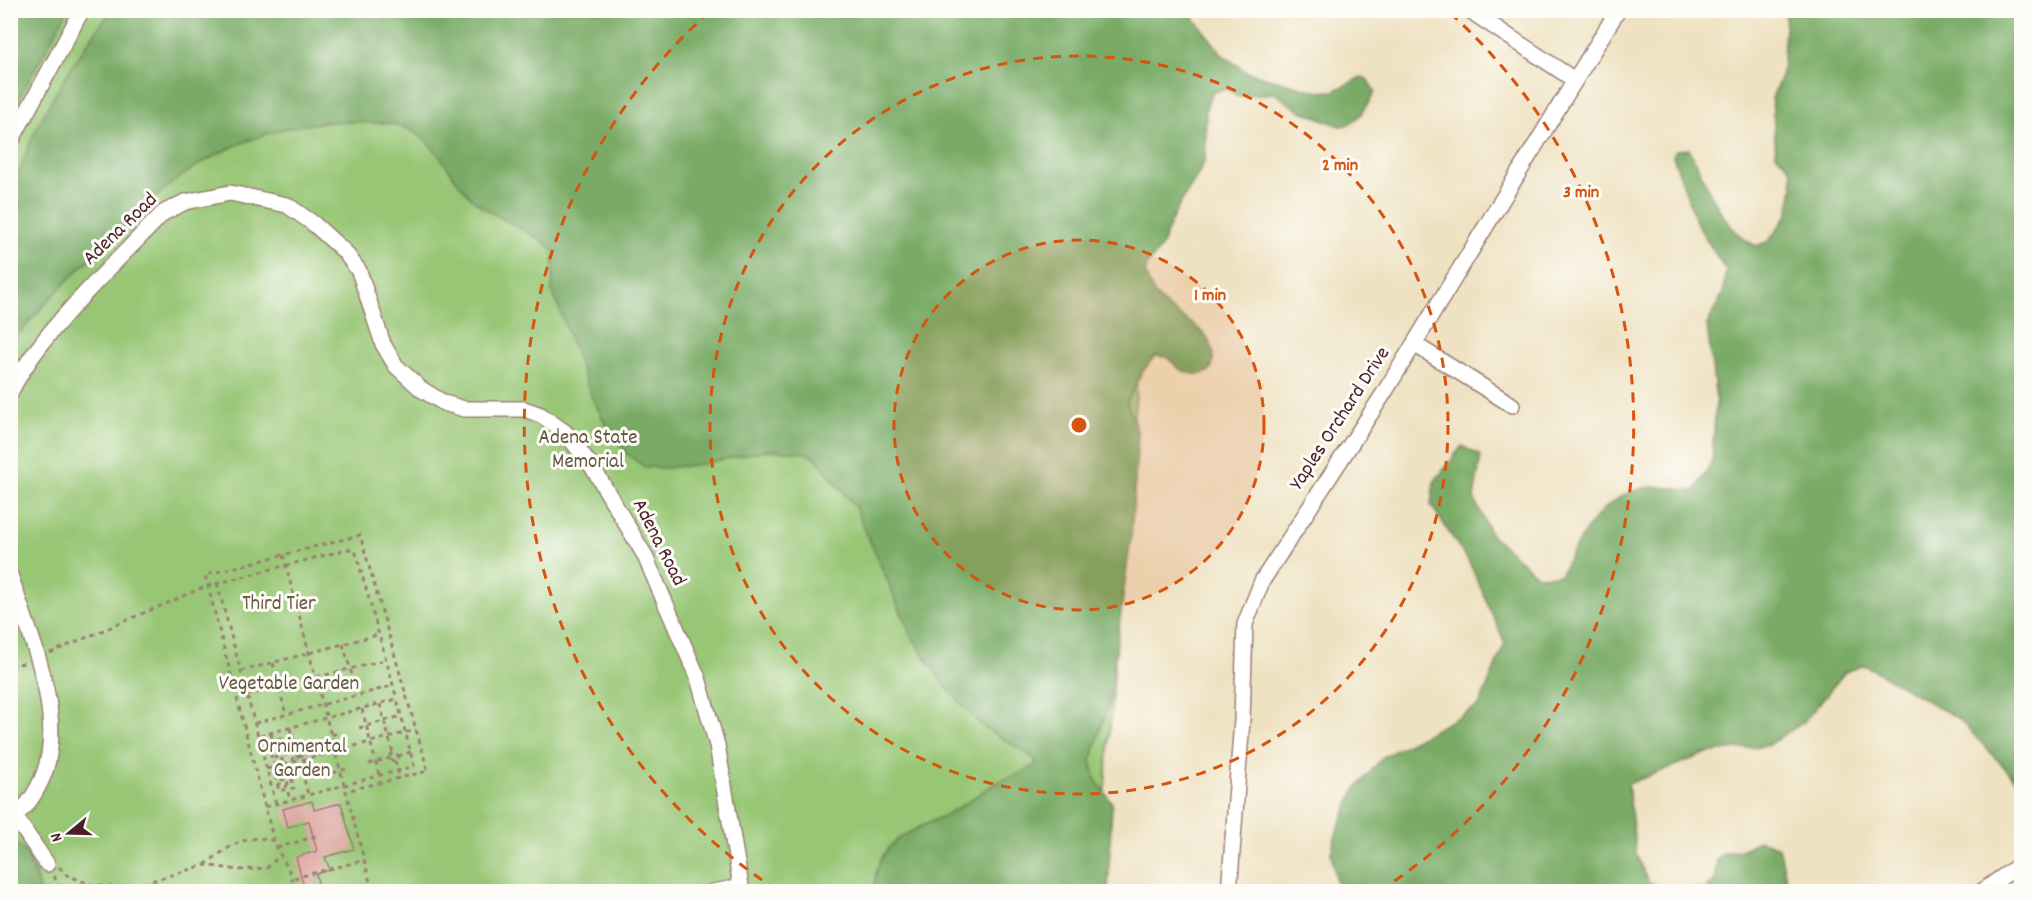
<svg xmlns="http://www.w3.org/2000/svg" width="2032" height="902" font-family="Dekko,sans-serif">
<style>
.green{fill:#97c674;stroke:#707250;stroke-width:1.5}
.forest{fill:#79ab66;stroke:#626548;stroke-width:1.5}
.building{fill:#dea9a3}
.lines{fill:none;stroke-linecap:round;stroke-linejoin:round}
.minor-casing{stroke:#9c8076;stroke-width:18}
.path{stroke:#9c8076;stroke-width:3;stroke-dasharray:4.5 4.5;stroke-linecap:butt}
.minor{stroke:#fff;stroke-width:15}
.ring{fill:none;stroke:#d8530f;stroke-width:3;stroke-dasharray:10 8}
.labels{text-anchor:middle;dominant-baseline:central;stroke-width:6;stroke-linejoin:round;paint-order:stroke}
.street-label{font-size:21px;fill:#4a1f2b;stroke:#fdfcf7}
.park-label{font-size:21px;fill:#655945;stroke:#fdfcf7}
.centre{fill:#d8530f;stroke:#fdfcf7;stroke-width:3}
.ring-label{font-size:18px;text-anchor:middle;font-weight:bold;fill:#d8530f;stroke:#fdfcf7;stroke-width:6;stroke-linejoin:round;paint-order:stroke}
</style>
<rect width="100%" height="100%" fill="#fdfcf7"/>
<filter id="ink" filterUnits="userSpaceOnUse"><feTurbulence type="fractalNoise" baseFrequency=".0167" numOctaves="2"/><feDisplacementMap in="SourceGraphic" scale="12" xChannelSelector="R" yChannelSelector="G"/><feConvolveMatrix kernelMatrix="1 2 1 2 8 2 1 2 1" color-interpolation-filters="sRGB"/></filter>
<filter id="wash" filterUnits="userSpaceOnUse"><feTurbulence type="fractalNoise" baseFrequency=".008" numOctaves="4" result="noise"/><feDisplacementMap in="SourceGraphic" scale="24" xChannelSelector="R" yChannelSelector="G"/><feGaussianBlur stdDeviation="1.35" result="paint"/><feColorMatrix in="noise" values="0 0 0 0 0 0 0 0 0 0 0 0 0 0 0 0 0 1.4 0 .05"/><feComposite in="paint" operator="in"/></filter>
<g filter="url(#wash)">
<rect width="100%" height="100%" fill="#efe2c2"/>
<path class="green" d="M10 11H1166L1097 891H11Z"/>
<path class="forest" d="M11 10 67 11 11 113 10 11Z
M111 11H1188L1223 55 1247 72 1319 92 1334 91 1361 77 1367 79 1375 92C1366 106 1359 125 1340 126L1299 110 1274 93 1238 96 1227 89 1213 92C1198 112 1212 144 1202 167 1194 184 1182 199 1174 215 1168 225 1166 238 1160 249 1155 258 1143 264 1146 275 1157 313 1187 313 1206 336 1214 346 1219 372 1202 374 1187 376 1177 368 1167 357L1155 356 1142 372 1127 402 1138 434 1131 537 1109 701 1091 761 1096 780 1112 803 1108 891H874C876 834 916 833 956 809 970 801 984 789 999 782 1011 776 1026 773 1036 764L1034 758 982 726 943 683 912 637 855 507 816 458 804 452 766 450 702 464 666 468 645 467 627 454 605 423 591 395 552 290 554 251C532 230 501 222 477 203 449 180 441 143 406 128 389 121 370 123 352 122 290 120 229 142 179 178 157 194 138 215 118 233 80 267 42 304 11 344V189C22 171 26 149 36 129 57 88 83 47 111 11Z
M1786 11H2021V785L1959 719 1865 665 1845 672 1804 722 1768 745 1707 753 1628 784 1636 854 1648 882 1663 887 1705 890 1714 880 1717 859 1722 854 1742 850 1760 840 1779 847 1789 891H1338L1331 853 1337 831 1355 790 1383 757 1479 706 1505 643 1469 562 1431 505 1434 482 1462 446 1481 456 1474 498 1491 535 1538 576 1560 575C1581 536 1603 491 1653 487 1666 486 1682 490 1695 491L1712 461 1716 400 1707 325 1723 293 1726 271 1697 224 1673 156 1676 150 1689 149C1706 181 1721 230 1756 246L1769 241 1788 214 1793 188 1791 169 1776 154 1772 98 1782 74Z
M11 841 27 852 40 891H11Z"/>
<g id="blocks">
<path class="building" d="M312 801 314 810 341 803 354 849 325 857 330 870 316 874 320 891H305L296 857 317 851 309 821 288 827 283 809Z"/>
</g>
</g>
<g filter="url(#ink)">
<use href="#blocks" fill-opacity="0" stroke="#9c8076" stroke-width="1.5"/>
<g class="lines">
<defs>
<path id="minor" d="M1469 10 1573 79
M10 143 82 10
M1414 344 1512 405
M10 393C40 331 115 264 163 213L185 202 230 193 287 205 314 224 344 251 359 271 383 344 396 366 421 389 444 403 464 409H524L541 415 565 432 593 468 644 554 698 678 717 745 742 892
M10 575C30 638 72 725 38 787 31 800 24 811 10 817
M14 815 47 864
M713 892 741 887
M1229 892 1242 720 1245 624 1262 581 1384 393 1618 10
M1981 892 2022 863"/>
</defs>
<use href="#minor" class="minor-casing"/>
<path class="path" d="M283 555 370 882 380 892
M217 583 258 736
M343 644 358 695
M50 653 207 586 349 549 356 553 397 699
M273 663 286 715
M10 665 25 663
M241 671 377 635
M247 695 385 660
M380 704 393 753
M362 709 379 775
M255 723 392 686
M290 728 308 794
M359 728 401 716
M271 733 273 741 266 743 279 775 275 776 279 791 287 789 290 800
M323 737 339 733
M275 747 279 749 277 753
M269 751 275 747 273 741 281 739 286 755 281 756
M390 757a4 4 0 1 1 8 0a4 4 0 1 1-8 0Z
M293 761a6 6 0 1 1 12 0a6 6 0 1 1-12 0Z
M398 756 411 752
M274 758 281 756 286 773
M395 761 400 778
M369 764 390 758
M267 769 416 730
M333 773 346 769
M279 775 290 772 294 788 287 789 286 785
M277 784H288L287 779 281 780V783
M265 807 205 575 360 535 428 771 346 791
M274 841 265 807 414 766 397 699 258 736 276 804
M277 848 316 836
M205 865C227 848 246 832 274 841 281 860 294 871 293 892
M59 867 67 875 89 884 114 887 138 885 205 865 239 870 267 868 279 856
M54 876 62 892
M294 878 365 860"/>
<use href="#minor" class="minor"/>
</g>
</g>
<circle cx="1079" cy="425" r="185" fill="#d8530f" fill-opacity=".12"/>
<g class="ring">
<circle cx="1079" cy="425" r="185"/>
<circle cx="1079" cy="425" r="369"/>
<path d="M777 890A554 554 0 0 1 708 13M1450 13A554 554 0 0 1 1381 890"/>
</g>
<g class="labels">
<g class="street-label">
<text transform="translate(121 230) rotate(-44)">Adena Road</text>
<text transform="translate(1341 419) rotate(-57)">Yaples Orchard Drive</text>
<text transform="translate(658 543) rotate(63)">Adena Road</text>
</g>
<g class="park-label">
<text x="588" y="439">Adena State<tspan x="588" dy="24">Memorial</tspan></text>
<text x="279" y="605">Third Tier</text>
<text x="289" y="685">Vegetable Garden</text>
<text x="302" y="748">Ornimental<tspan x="302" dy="24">Garden</tspan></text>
</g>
</g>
<circle cx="1079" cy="425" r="9" class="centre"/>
<g class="ring-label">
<text x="1340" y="170">2 min</text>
<text x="1581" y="197">3 min</text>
<text x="1210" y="300">1 min</text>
</g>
<rect width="2032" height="902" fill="none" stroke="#fdfcf7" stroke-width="36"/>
<g transform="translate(69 833) rotate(251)" stroke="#fdfcf7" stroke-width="4.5" paint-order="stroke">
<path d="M0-4.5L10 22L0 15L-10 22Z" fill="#4a1f2b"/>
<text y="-9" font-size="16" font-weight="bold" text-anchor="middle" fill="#4a1f2b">N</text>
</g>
</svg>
